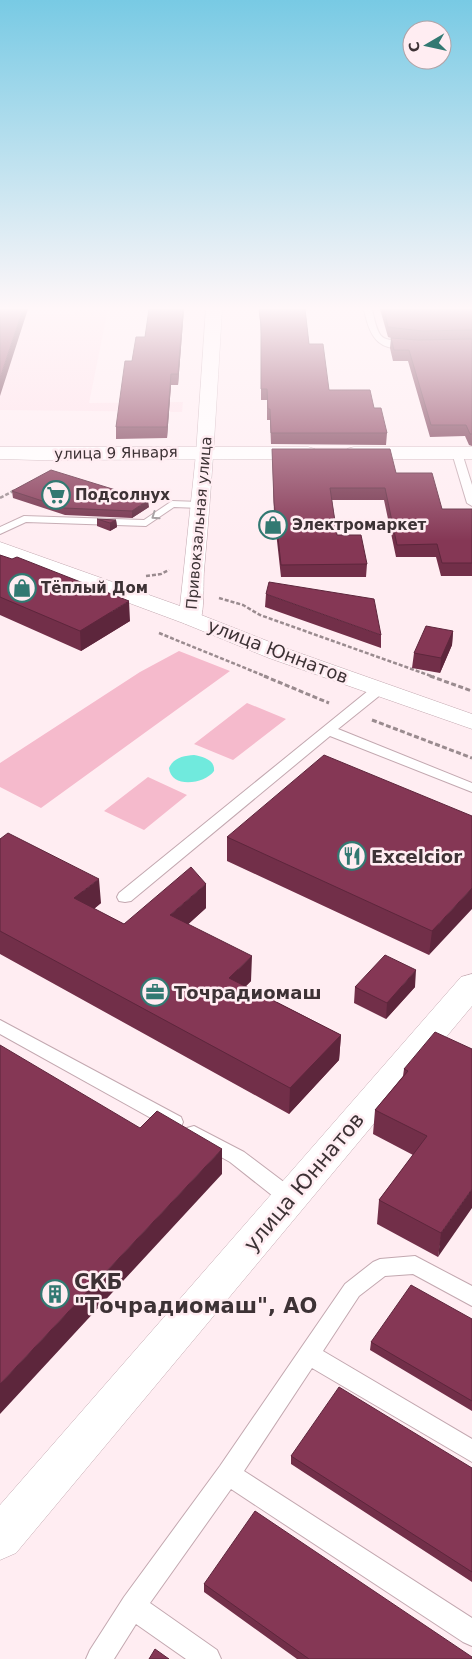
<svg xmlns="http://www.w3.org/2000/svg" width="472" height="1659" font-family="'DejaVu Sans',sans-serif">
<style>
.built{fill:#fee0e9}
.green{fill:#f5bacc}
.water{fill:#70eadd}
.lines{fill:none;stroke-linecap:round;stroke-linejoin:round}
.service-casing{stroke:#c3a8b0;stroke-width:2}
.minor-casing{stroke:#c3a8b0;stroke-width:1}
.tertiary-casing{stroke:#c3a8b0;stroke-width:1}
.secondary-casing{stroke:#c3a8b0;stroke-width:1}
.path-far1{stroke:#9a8b8f;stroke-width:2.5;stroke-dasharray:4 2;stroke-linecap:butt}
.path{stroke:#9a8b8f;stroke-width:3;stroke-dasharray:5 2.5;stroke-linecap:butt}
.service{fill:#fff;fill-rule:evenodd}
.minor{fill:#fff;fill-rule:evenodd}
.tertiary{fill:#fff;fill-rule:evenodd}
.secondary{fill:#fff;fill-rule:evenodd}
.wall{fill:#722f49}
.shaded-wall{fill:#5d263c}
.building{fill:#853755;stroke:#5d263c}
.oneway{stroke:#9e989a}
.labels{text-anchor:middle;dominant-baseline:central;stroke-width:5;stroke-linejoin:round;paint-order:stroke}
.far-street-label{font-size:15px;fill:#3d3235;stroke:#ffedf2}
.far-poi-label{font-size:15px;font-weight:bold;fill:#3d3235;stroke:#ffedf2;text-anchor:start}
.street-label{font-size:18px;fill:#3d3235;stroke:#ffedf2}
.poi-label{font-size:18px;font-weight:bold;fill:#3d3235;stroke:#ffedf2;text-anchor:start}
.near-street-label{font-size:21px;fill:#3d3235;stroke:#ffedf2}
.near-poi-label{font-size:21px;font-weight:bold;fill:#3d3235;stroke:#ffedf2;text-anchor:start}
</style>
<rect width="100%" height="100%" fill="#ffedf2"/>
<path class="built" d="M75 309H108L89 403 183 402 182 412 0 410V315L74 314Z"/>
<path class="green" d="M179 651 230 671 41 808 0 787V763L140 672Z
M247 703 286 719 233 760 194 744Z
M148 777 187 795 144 830 104 811Z"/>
<path class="water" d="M194 755C204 757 215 760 214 771 205 784 171 789 169 768 174 757 184 756 194 755Z"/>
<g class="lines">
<defs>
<path id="service" d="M364 309H372C380 347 382 337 414 343V347C380 353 370 340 364 309Z
M457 450 462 453 472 485V506L467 503 452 453Z
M172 501 200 502 205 505 200 508 174 507 146 526 26 522 0 534V527L24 516 144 520Z
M379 685 384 686 386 689 384 692 338 729 472 783V792L330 736 131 901 125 902 119 901 117 897 119 893 374 686Z
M0 1020 181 1117 183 1122 181 1127 174 1129 167 1127 0 1034Z
M194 1126 244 1152 297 1192 300 1198 297 1204 290 1206 283 1204 230 1162 187 1138 185 1133 187 1128Z
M415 1256 472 1286V1306L413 1274 385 1276 359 1296 323 1351 472 1439V1462L312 1368 244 1471 472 1618V1646L463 1642 231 1489 150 1603 217 1650 221 1659H186L136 1624 114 1659H86L90 1650 124 1597 220 1466 345 1284 373 1262 380 1259Z"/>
<path id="minor" d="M0 447H308L315 449 317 453 315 457 308 459 37 460 0 459Z
M354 447H472V459H354L347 457 345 453 347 449Z
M472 974V1006L16 1553 0 1560V1505L461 977Z"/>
<path id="tertiary" d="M206 309H222C217 396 212 483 204 571 203 583 205 614 199 623L191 625 183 623 0 555V542L180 606 196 454Z"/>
<path id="secondary" d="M191 611 285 648 472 714V729L269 658 183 623 180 618 183 613Z"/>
</defs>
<use href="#service" class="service-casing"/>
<use href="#minor" class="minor-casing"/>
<use href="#tertiary" class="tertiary-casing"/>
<use href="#secondary" class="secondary-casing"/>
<path class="path-far1" d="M0 498 15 490
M146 576 161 574 169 570
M219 598 243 605 260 615 434 677
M159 633 267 677"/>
<path class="path" d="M264 676 329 703
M430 676 472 691
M372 720 472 758"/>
<use href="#service" class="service"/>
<use href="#minor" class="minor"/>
<use href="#tertiary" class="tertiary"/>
<use href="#secondary" class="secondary"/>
</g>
<path class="wall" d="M149 309H184L178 385H171L167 438 116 439V427L132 361 145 337Z
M259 309H305L309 344 329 390 374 408 387 433 386 445 271 444 270 420H267V400H261V334Z
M380 309H472V446L469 445 465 436 430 437 408 361H393L390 348 391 338 388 337Z
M272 449 396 473 442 509H472V576H441L436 557H396L384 500H332L337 535 367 564 366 577H281L274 514Z
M12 491 149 507 132 518 65 515 13 498Z
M97 519 116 520 117 527 110 531 97 526Z
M0 555 130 621 81 651 0 615Z
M266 594 381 635V648L265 607Z
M453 631 452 645 440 673 412 668 414 653Z
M472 816 429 955 227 861V837Z
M0 839 101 903 94 909 124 924 206 908 188 924 251 981 246 986 341 1035 339 1060 289 1114 0 954Z
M355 987H415L386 1019 354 1003Z
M472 1049 438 1257 377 1224 379 1200 413 1155 373 1134 375 1110 403 1076 404 1069Z
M472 1319V1411L370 1350 371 1342Z
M291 1456 472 1468V1582L291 1464Z
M204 1584 472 1659H297L204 1592Z"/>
<path class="shaded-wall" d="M23 309H28L0 396V378Z
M183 309H184L178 385V374Z
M171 374V385L167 438V427Z
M148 500 149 507 132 518V511Z
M116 520 117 527 110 531V523Z
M129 601 130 621 81 651 80 631Z
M453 631 452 645 440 673 441 658Z
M99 879 101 903 76 923 74 898Z
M206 884V908L171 940 170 915Z
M472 888V909L429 955 432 931Z
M252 956 251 981 229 1003V978Z
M416 970 415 987 386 1019 387 1003Z
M341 1035 339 1060 289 1114 290 1088Z
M222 1149V1174L0 1414V1384Z
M472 1189V1208L438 1257 441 1233Z"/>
<path class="building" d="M0 309H23L0 378Z
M149 309H183L178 374H171L167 427H116L125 361H132L136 337H145Z
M259 309H305L309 344H323L329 390H370L374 408H381L387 433H271L270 409H268L267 389H261V324Z
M384 309H472V330L422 331 388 327Z
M391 338 418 340 472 339V434H470L466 425H431L409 350H394Z
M272 449H390L396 473H432L442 509H472V563H442L437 544 397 545 385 488H330L337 535H361L367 564 281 565 274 502Z
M51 470 148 500 132 511 64 508 12 491Z
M97 519 116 520 110 523Z
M0 555 12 559 17 557 129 601 80 631 0 597Z
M269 582 374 599 381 635 266 594Z
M426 626 453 631 441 658 414 653Z
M324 755 472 816V888L432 931 227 837Z
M8 833 99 879 74 898 124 924 191 867 206 884 170 915 252 956 229 978 341 1035 290 1088 0 931V839Z
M385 955 416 970 387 1003 355 987Z
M435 1032 472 1049V1189L441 1233 379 1200 427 1136 375 1110 408 1071 404 1069Z
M0 1045 140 1128 157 1111 222 1149 0 1384Z
M411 1285 472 1319V1401L371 1342Z
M339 1387 472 1468V1572L291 1456Z
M255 1511 472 1657V1659H309L204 1584Z
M155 1649 169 1659H149Z"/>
<defs><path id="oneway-chevron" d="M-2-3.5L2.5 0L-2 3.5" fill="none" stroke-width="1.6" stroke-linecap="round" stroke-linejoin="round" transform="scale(1.25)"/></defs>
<use class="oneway" href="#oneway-chevron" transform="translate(155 516) rotate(145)"/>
<linearGradient id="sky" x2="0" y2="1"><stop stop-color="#78cae4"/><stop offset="0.57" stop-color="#fff7f9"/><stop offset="1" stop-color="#fff7f9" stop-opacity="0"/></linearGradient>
<rect width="472" height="541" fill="url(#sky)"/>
<defs>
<symbol id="supermarket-ring" viewBox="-11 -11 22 22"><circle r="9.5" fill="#ffedf2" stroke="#327972" stroke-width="1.5"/><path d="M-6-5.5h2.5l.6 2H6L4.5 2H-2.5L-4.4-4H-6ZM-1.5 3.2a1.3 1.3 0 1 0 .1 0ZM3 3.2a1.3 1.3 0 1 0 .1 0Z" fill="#327972"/></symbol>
<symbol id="shop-ring" viewBox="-11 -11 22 22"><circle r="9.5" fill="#ffedf2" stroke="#327972" stroke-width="1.5"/><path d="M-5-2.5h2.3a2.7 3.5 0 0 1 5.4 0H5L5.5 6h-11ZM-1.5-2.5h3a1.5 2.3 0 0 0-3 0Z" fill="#327972"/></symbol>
<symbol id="restaurant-ring" viewBox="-11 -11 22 22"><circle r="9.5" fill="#ffedf2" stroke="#327972" stroke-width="1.5"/><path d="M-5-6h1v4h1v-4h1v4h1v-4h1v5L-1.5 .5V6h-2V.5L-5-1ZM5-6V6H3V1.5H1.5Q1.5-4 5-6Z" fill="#327972"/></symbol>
<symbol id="office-ring" viewBox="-11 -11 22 22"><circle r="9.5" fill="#ffedf2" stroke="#327972" stroke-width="1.5"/><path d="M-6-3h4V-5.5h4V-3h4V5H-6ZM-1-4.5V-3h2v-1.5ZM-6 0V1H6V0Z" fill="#327972"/></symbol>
<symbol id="building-ring" viewBox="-11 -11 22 22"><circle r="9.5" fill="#ffedf2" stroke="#327972" stroke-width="1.5"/><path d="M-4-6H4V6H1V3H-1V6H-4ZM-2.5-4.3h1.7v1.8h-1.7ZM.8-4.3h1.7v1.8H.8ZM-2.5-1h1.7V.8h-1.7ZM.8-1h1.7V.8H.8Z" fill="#327972"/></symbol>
</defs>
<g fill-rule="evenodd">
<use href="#supermarket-ring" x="40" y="479" width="32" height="32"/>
<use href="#shop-ring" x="257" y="509" width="32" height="32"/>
<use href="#shop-ring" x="6" y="572" width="32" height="32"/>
<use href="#restaurant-ring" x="336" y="840" width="32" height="32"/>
<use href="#office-ring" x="139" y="976" width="32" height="32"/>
<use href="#building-ring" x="39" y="1278" width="32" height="32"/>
</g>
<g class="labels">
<g class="far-street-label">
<text transform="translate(116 453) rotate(-1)">улица 9 Января</text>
<text transform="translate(199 523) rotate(-85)">Привокзальная улица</text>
</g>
<g class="far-poi-label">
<text x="75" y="495">Подсолнух</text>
<text x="292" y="525">Электромаркет</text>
<text x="41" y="588">Тёплый Дом</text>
</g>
<g class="street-label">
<text transform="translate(278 651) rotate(21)">улица Юннатов</text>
</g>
<g class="poi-label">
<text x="371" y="856">Excelcior</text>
<text x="174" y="992">Точрадиомаш</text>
</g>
<g class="near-street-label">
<text transform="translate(304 1182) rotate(-50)">улица Юннатов</text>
</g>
<g class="near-poi-label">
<text x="74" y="1282">СКБ<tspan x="74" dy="24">"Точрадиомаш", АО</tspan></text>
</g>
</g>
<g transform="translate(427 45) rotate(261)"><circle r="24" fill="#ffedf2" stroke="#b1a2a6"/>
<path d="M0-4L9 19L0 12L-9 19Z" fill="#327972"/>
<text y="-8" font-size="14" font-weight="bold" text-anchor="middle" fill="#3d3235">С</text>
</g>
</svg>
